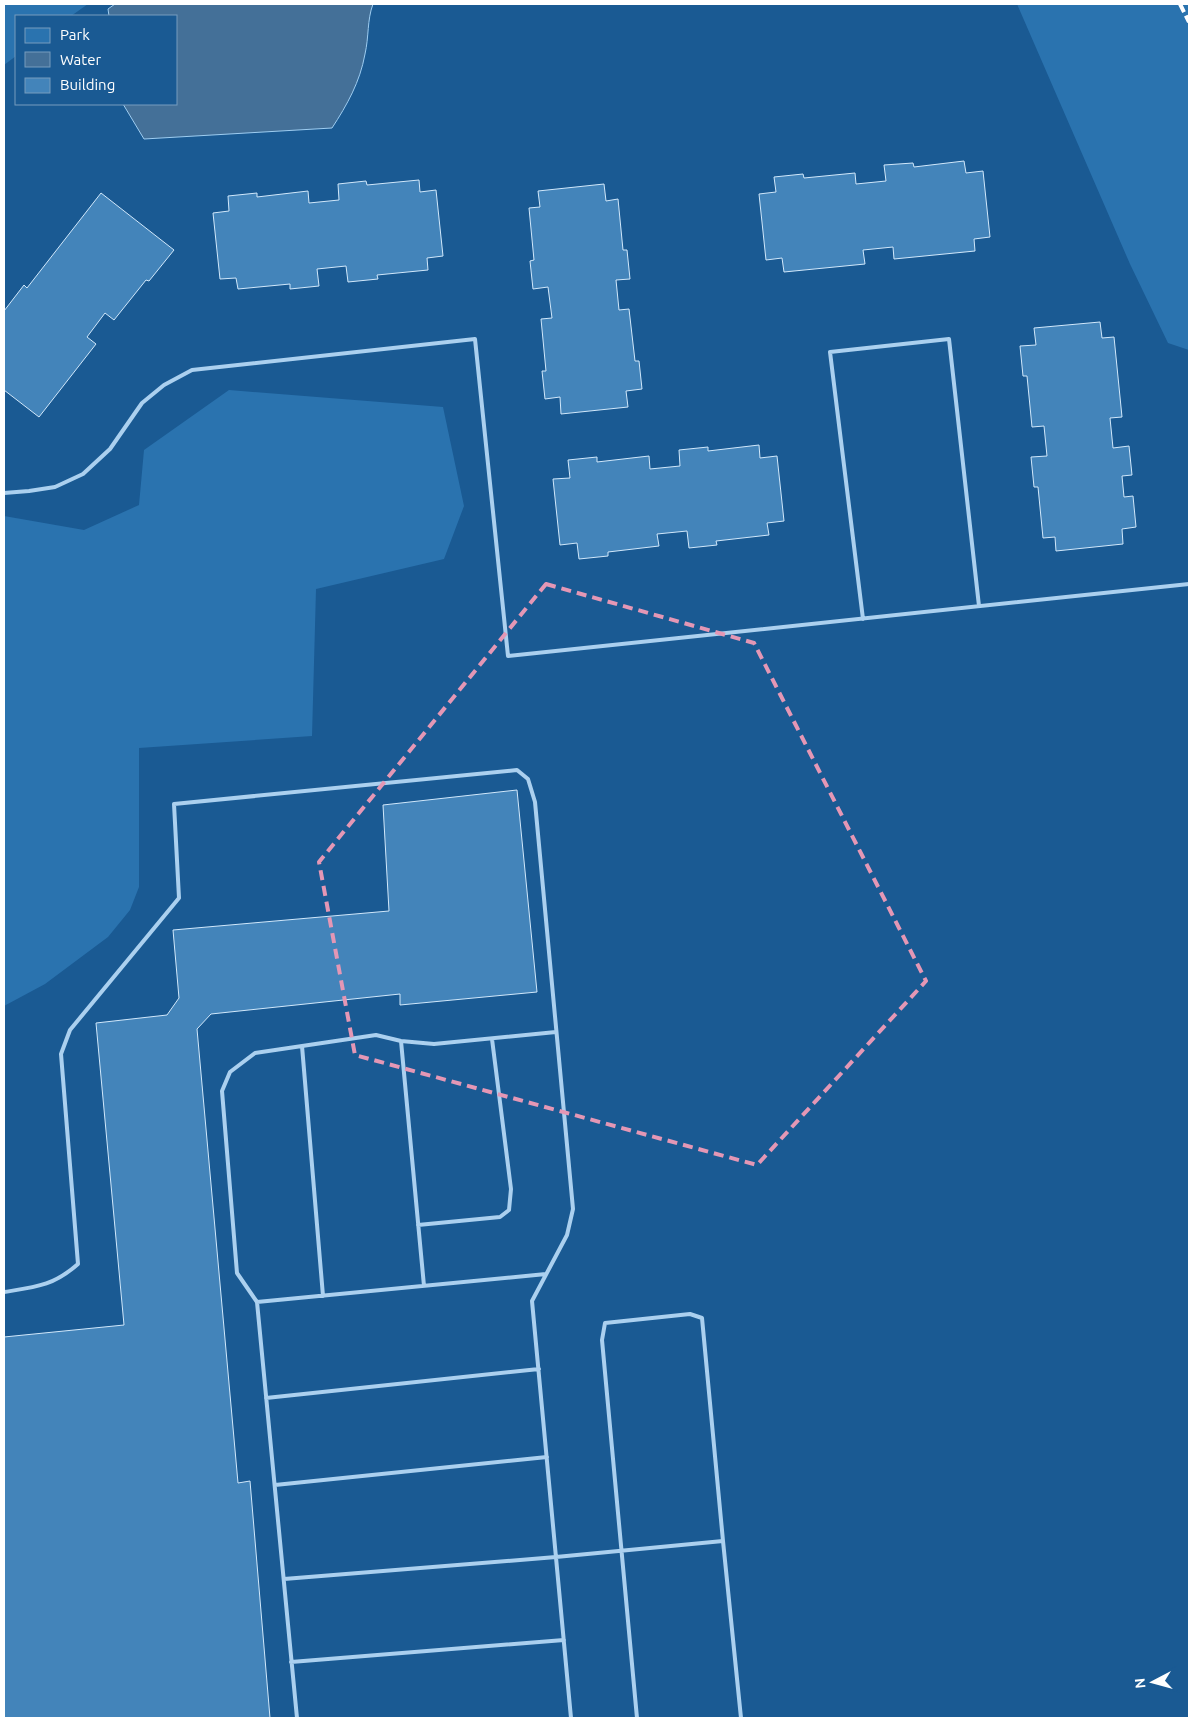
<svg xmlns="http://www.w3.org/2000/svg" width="1193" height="1722" font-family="Ubuntu,sans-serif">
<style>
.green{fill:#2a73af}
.water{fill:#447098;stroke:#9ecdf1}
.building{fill:#4384ba;stroke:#d1e8fb}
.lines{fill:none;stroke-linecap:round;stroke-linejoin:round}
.service{stroke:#abd0ef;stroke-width:4}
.rail{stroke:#fff;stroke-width:4;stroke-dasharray:9 4;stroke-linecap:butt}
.marked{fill:none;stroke:#e497b5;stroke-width:4;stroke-dasharray:10 6;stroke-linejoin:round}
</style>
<rect width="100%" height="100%" fill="#1a5a93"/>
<path class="green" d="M4 4H88L71 16H16V56L4 65Z
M1017 4H1189V350L1168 343 1130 264Z
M229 390 443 407 464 506 444 559 316 589 312 736 139 748V887L130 910 108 937 45 984 4 1006V516L84 530 139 505 144 450Z"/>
<path class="water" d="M115 4H373C367 20 369 37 365 54 360 82 347 105 332 128L144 139 123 104H176V16H109L108 9Z"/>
<path class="building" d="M964 161 966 173 983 171 990 237 974 239 975 251 894 259 893 247 863 250 865 264 784 272 782 258 766 260 759 194 776 192 774 177 803 174 804 178 855 173 856 184 886 181 884 165 913 163 914 167Z
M419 180 420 192 436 190 443 256 427 258 428 270 377 275 378 279 348 282 346 266 317 269 319 286 290 289V284L238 289 236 278 220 279 213 213 229 211 228 196 257 193V197L308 191 309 203 339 200 338 184 366 181 367 185Z
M604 184 606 201 618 199 623 250H627L630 279 616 280 619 310 629 309 635 361H639L642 389 626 391 628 407 561 414 560 397 545 399 542 371H546L541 319 552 318 548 287 533 289 530 261 534 260 529 208 540 207 538 191Z
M101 193 174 250 149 281 146 280 114 320 105 313 87 337 96 344 39 417 4 390V311L24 285 27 288Z
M1100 322 1102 338 1114 337 1122 417 1110 418 1113 448 1129 446 1132 475 1122 476 1124 497 1133 496 1136 527 1122 529 1123 544 1056 551 1055 537 1043 538 1038 487H1034L1031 457 1047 456 1044 426 1032 427 1027 376H1023L1020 346 1036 345 1034 328Z
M759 445 760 458 777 456 784 521 767 523 769 535 716 541 717 545 689 548 687 531 657 534 659 546 608 552V556L579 559 577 543 560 545 553 479 570 478 568 460 597 457V462L649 456 650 469 680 466 679 450 708 447V451Z
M517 790 537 992 400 1005V994L211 1014 197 1029 238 1483 250 1481 270 1718H4V1337L124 1325 96 1023 167 1015 179 998 173 930 389 911 383 805Z"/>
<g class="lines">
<path class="service" d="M4 493 29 491 55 487 83 474 110 449 142 403 164 385 192 370 475 339 508 656 1189 584
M863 619 830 352 949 339 979 606
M401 1041 424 1286
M302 1046 323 1296
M418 1225 500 1217 509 1210 511 1189 492 1039
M4 1292C36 1287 53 1286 78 1264L61 1054 70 1030 179 898 174 804 517 770 528 779 535 802 573 1209 567 1235 532 1301 571 1718
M257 1302 546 1274
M266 1398 539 1369
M275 1485 547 1457
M284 1579 556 1557 723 1541 741 1718
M291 1662 564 1640
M297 1718 257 1302 237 1273 222 1091 230 1072 255 1053 376 1035 401 1041 434 1044 556 1032
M637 1718 602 1340 605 1323 690 1314 702 1318 723 1541"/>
<path class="rail" d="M1180 4 1189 22"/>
</g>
<path class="marked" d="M546 584 754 643 926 981 757 1165 355 1055 319 862Z"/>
<rect width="1193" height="1722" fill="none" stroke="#ffffff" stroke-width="10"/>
<rect x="15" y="15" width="162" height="90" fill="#1a5a93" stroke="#769cbe"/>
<rect x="25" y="28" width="25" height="15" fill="#2a73af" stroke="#769cbe"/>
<text x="60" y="40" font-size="15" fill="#ffffff">Park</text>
<rect x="25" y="52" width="25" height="15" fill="#447098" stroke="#769cbe"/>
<text x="60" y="65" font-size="15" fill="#ffffff">Water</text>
<rect x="25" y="78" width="25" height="15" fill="#4384ba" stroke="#769cbe"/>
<text x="60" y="90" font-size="15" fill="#ffffff">Building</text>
<g transform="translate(1153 1682) rotate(264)" stroke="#1a5a93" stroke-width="4" paint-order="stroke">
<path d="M0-4L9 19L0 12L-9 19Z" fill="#ffffff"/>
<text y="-8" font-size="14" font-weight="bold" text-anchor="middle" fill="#ffffff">N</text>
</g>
</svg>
